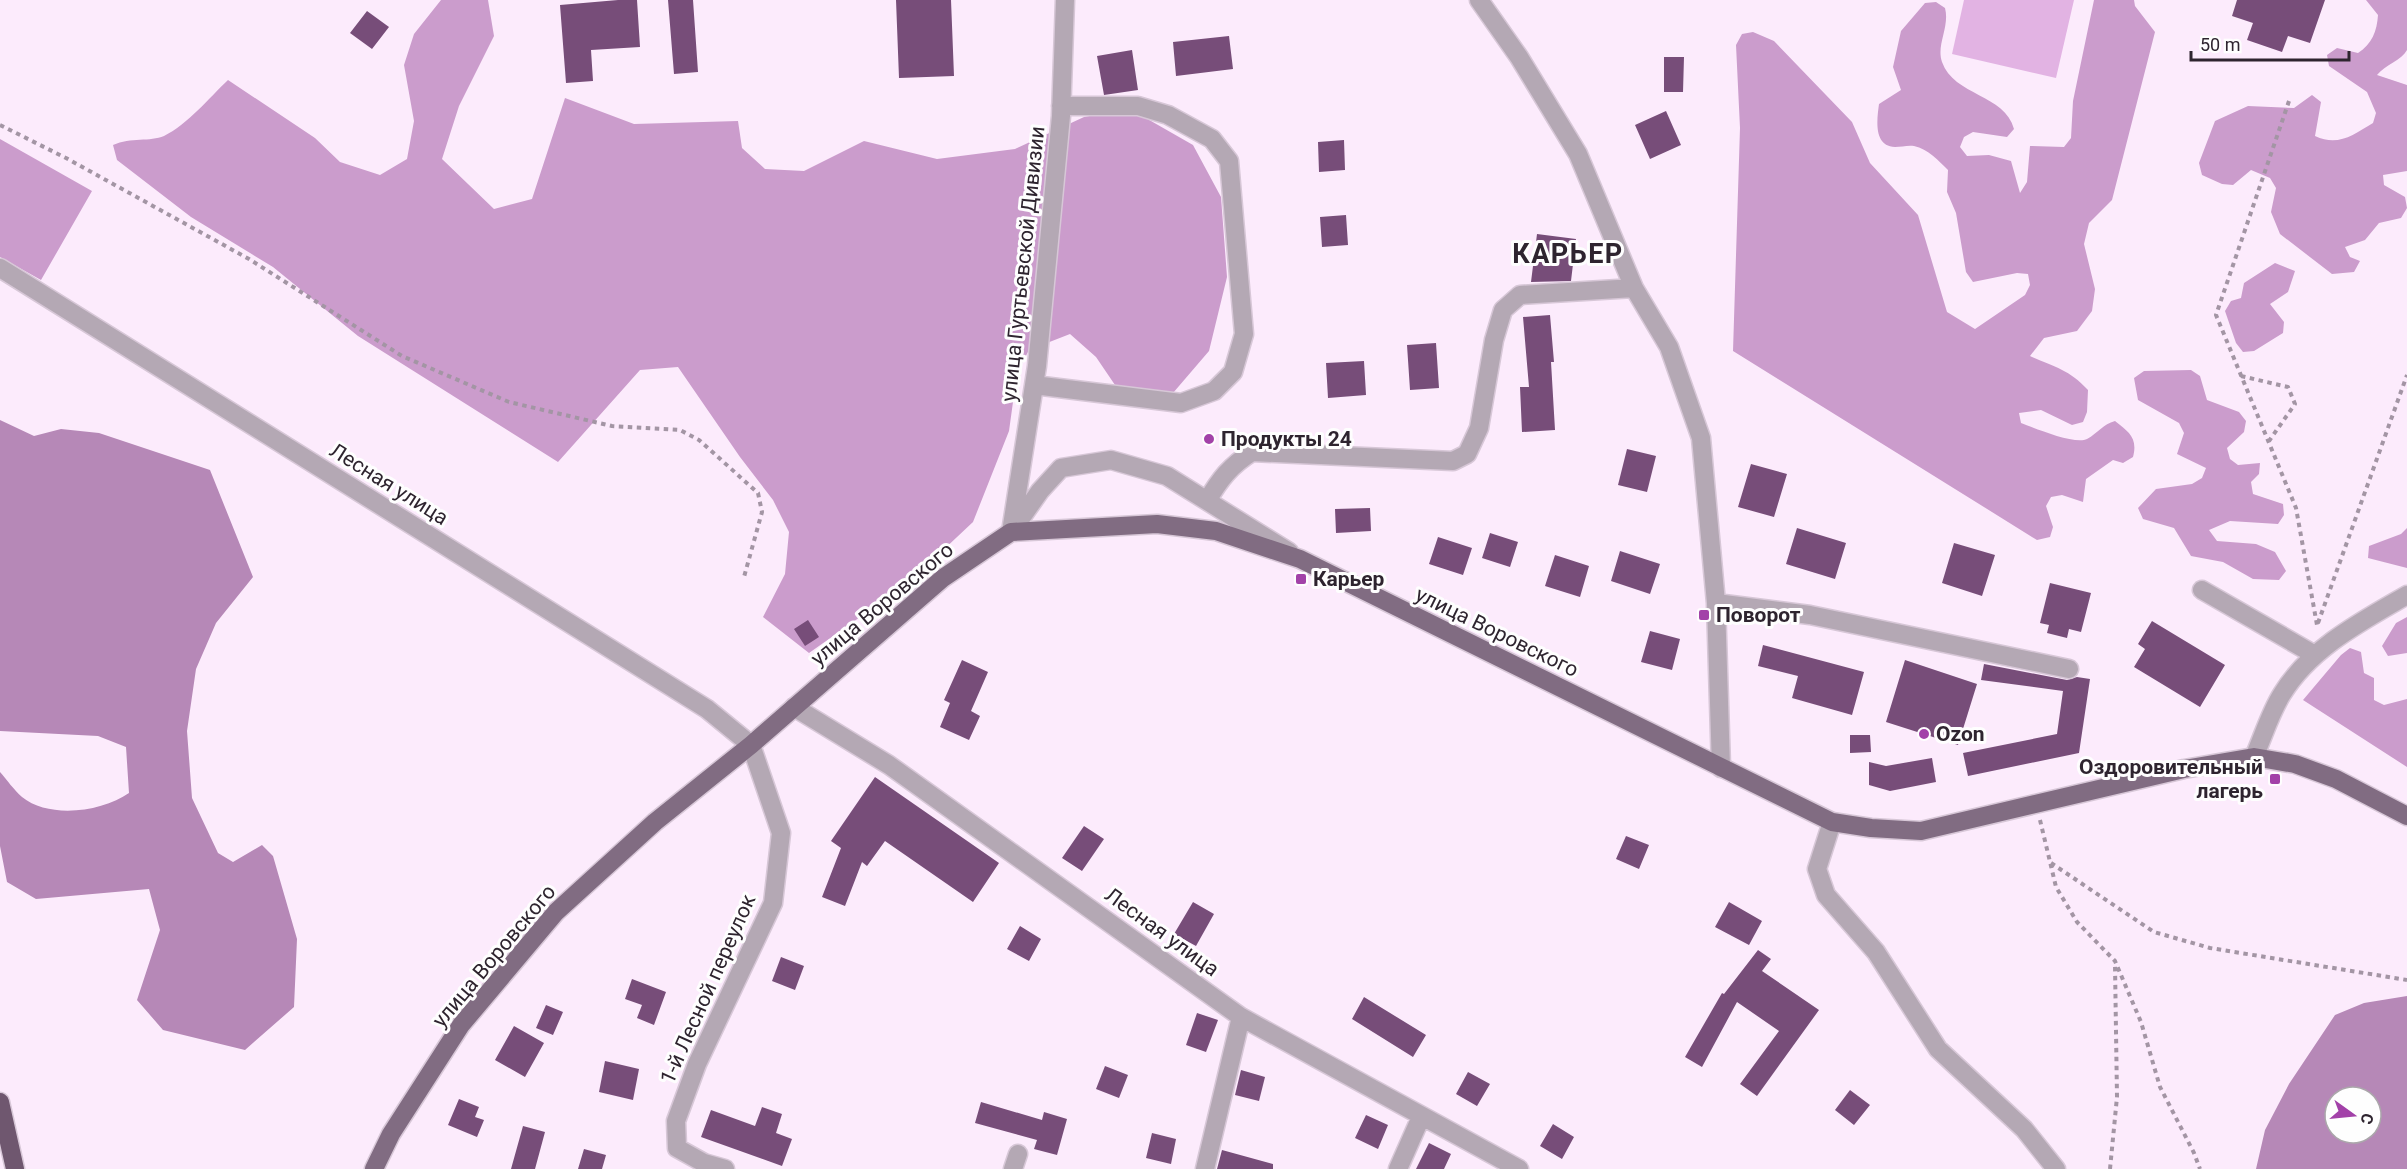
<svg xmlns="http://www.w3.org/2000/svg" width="2407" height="1169" font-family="Roboto,sans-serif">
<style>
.green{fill:#e2b3e3}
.forest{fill:#cb9ccc}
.water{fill:#b688b7;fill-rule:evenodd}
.building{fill:#774d79}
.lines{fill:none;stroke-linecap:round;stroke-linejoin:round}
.minor-casing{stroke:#d7c7d7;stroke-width:21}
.major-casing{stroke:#d7c7d7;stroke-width:21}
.highway-casing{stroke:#d7c7d7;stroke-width:21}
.path{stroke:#a395a4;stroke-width:4;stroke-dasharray:4.5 4.5;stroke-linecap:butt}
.minor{stroke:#b4a8b4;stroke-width:18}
.major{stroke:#816c82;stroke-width:18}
.highway{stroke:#6f576f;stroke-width:18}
.poi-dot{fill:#a241a8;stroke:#fefefe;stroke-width:2}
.labels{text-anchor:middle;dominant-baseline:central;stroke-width:6;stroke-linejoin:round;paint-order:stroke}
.street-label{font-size:21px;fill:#2e242f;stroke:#fefefe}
.poi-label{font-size:21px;font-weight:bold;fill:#2e242f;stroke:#fefefe;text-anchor:start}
.district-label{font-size:27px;font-weight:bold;letter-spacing:1.5px;fill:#2e242f;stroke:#fefefe}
</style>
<rect width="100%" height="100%" fill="#fcebfc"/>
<path class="green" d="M1964 0H2074L2056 78 1952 54Z"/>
<path class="forest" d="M441 0H488L494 36 459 106 442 159 494 209 532 199 565 98 634 124 738 121 742 148 765 169 804 171 864 141 937 159 1015 149 1084 117 1130 109 1193 145 1221 197 1227 277 1209 351 1173 393 1115 385 1096 357 1070 334 1029 350 1017 373 1009 431 973 522 907 584 809 653 763 617 785 574 789 532 773 500 740 457 678 367 640 370 558 462 358 336 273 267 191 217 117 160 113 145C131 137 150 142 164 136 188 124 209 98 228 80L315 138 340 162 380 175 407 159 414 121 404 65 414 34Z
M2094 0H2134L2135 6 2155 32 2112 200 2089 223 2084 244 2095 289 2092 311 2077 331 2044 338 2030 356C2054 367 2069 369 2088 390L2087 412 2083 422 2072 425 2041 410 2019 413 2021 423C2035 428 2075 445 2087 439 2098 433 2103 424 2115 421 2129 432 2138 438 2133 457L2123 463 2113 460 2086 479 2083 502 2062 495 2051 497 2046 506 2053 527 2050 537 2037 540 1733 351 1740 128 1736 45 1742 34 1753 32 1774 41 1852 122 1870 163 1918 215 1947 312 1975 329 2025 295 2030 285 2028 274 2017 273 1973 282 1966 272 1956 213 1947 192 1948 170C1939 161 1928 149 1914 146 1908 145 1901 147 1895 147 1873 146 1877 119 1879 104L1901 90 1893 67 1901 31 1925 3 1936 2 1945 8C1950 27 1936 45 1942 62 1954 96 2005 94 2014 129L2007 137 1973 132 1964 137 1960 147 1967 156 1989 155 2011 161 2020 193 2027 182 2030 146 2064 147 2071 138 2073 101Z
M2366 0H2407V50C2402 60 2385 65 2377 75L2407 85V171L2383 175 2384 185 2405 197 2407 208 2401 218 2379 223 2365 240 2345 247 2350 257 2360 261 2354 272 2332 274 2280 234 2271 212 2276 188 2270 178 2251 170 2233 185 2222 184 2202 175 2199 163 2215 121 2248 106 2294 108 2312 95 2321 102 2315 136C2338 147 2353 135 2373 123L2376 113 2367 92 2329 66 2327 55 2337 48 2358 53C2372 44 2377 31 2378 15Z
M0 139 92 191 41 280 0 257Z
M2275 263 2295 271 2288 292 2270 304 2284 322 2283 333 2254 351 2243 352 2236 343 2225 311 2231 301 2241 298 2244 283Z
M2191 370 2200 376 2207 400 2239 412 2246 421 2244 432 2227 448 2230 459 2238 465 2260 463 2259 474 2251 482 2253 494 2283 504 2284 515 2278 524 2230 521 2209 530 2217 541 2256 544 2275 552 2286 571 2279 580 2253 579 2223 562 2191 556 2174 528 2143 519 2138 508 2156 489 2192 484 2202 478 2206 468 2177 454 2184 433 2179 423 2138 400 2134 378 2144 371Z
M2407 528V568L2368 558 2369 546 2401 534Z
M2407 617V653L2388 656 2382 646 2396 623Z
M2350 648 2361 652 2364 673 2374 678V700L2384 705 2407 699V767L2303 700 2341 655Z"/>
<path class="water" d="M0 420 34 436 61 429 99 433 210 470 253 577 216 623 196 669 187 731 192 798 218 853 233 862 262 845 273 856 297 939 294 1007 245 1050 163 1030 137 1000 160 930 149 889 36 899 7 882 0 846V772C7 780 14 790 22 797 49 819 102 812 129 793L126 747 98 736 0 731Z
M2407 996V1169H2256L2265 1130 2289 1084 2335 1015 2364 1003ZM2335 1097H2371V1133H2335Z"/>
<path class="building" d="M618 0H637L640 47 591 50 593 81 566 83 560 5Z
M668 0H693L698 72 674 74Z
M896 0H951L954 76 899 78Z
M2237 0H2325L2310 43 2288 36 2282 52 2247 40 2253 23 2232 16Z
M367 11 389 27 372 49 350 33Z
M1229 36 1233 69 1176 76 1173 42Z
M1132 50 1138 90 1104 95 1097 56Z
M1664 57H1684L1683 92H1664Z
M1666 111 1681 145 1650 159 1635 125Z
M1344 140 1345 170 1319 172 1318 142Z
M1346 215 1348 245 1322 247 1320 217Z
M1537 234 1576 239 1571 281 1531 282Z
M1550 315 1554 362H1551L1555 430 1522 432 1520 387H1529L1523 317Z
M1436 343 1439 388 1410 390 1407 345Z
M1364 361 1366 395 1328 398 1326 363Z
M1627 449 1656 456 1647 492 1618 485Z
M1751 464 1787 474 1774 517 1738 507Z
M1370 508 1371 531 1336 533 1335 509Z
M1797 528 1846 543 1835 579 1786 564Z
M1490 533 1518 542 1510 567 1482 558Z
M1438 537 1472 548 1463 575 1429 564Z
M1954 543 1995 555 1982 596 1942 583Z
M1620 551 1660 564 1650 594 1611 581Z
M1555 555 1589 566 1580 597 1545 586Z
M2050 583 2091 593 2081 632 2069 629 2067 638 2047 633 2049 625 2040 623Z
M808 620 819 637 805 646 794 629Z
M2152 621 2225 665 2200 707 2134 667 2145 649 2138 644Z
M1650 631 1680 639 1672 670 1641 662Z
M1763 645 1864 672 1852 715 1792 698 1798 676 1758 666Z
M962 660 988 672 971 711 980 716 969 740 940 727 950 703 944 700Z
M1905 660 1977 684 1958 745 1886 722Z
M1984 664 2067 680 2077 677 2090 679 2079 753 1968 776 1963 753 2057 734 2063 691 1981 680Z
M1850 735H1870L1871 752 1850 753Z
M1932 758 1936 782 1890 791 1869 785V762L1886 766Z
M875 777 999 863 973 902 885 841 867 866 862 862 845 906 822 897 841 848 831 841Z
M1084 826 1104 839 1082 871 1062 858Z
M1626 836 1649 845 1639 869 1616 859Z
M1193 902 1214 914 1196 946 1174 934Z
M1729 902 1762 921 1749 945 1715 927Z
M1020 926 1041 939 1029 961 1007 949Z
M1758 950 1771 959 1762 971 1819 1010 1757 1096 1740 1084 1779 1031 1737 1002 1702 1067 1685 1057 1722 993 1724 994Z
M781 957 804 966 795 990 772 981Z
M632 979 666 992 654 1025 637 1018 642 1005 625 999Z
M1364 997 1426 1035 1413 1057 1352 1019Z
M546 1005 563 1012 553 1035 536 1028Z
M1197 1013 1218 1020 1206 1052 1186 1045Z
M514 1026 544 1043 525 1077 495 1060Z
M605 1061 639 1069 633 1100 599 1092Z
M1105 1066 1128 1075 1119 1098 1096 1089Z
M1241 1070 1265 1077 1259 1101 1235 1095Z
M1468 1072 1490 1084 1477 1106 1456 1094Z
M1850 1090 1870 1105 1854 1125 1835 1110Z
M459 1099 479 1107 475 1117 484 1120 477 1137 448 1125Z
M981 1102 1042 1120 1044 1112 1067 1119 1057 1155 1034 1149 1037 1140 975 1123Z
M762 1107 782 1114 776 1133 792 1139 782 1166 701 1137 711 1110 755 1126Z
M1366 1115 1388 1125 1378 1149 1355 1138Z
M1553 1124 1574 1137 1562 1159 1540 1146Z
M523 1126 545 1132 535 1169H511Z
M1152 1133 1176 1139 1171 1164 1146 1158Z
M1429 1143 1451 1154 1444 1169H1416Z
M584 1149 606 1155 602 1169H578Z
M1222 1150 1273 1164V1169H1217Z"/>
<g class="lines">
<defs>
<path id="minor" d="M1479 0 1519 57 1578 154 1634 288 1669 347 1701 438 1716 603 1721 768
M0 268 707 709 751 745 781 833 773 903 697 1064 676 1121 677 1148 704 1163 725 1169
M1034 385 1181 403 1214 391 1233 372 1244 334 1229 161 1212 139 1168 115 1138 106H1061
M1207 501C1220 479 1230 466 1252 452L1453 461 1467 454 1479 428 1494 340 1503 310 1520 295 1634 288
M1014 528 1040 491 1061 468 1111 460 1167 476 1289 552
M1011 532 1037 366 1061 116 1065 0
M2202 590 2315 655
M1716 603 1810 615 2069 669
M794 707 889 765 1241 1017 1519 1169
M2254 757C2263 737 2270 713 2282 694 2310 648 2362 621 2407 595
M1832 822 1817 869 1826 895 1876 952 1938 1049 2024 1129 2056 1169
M1013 1169 1018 1154
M1205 1169 1241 1017
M1398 1169 1421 1117"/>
<path id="major" d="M374 1169 391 1134 461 1025 556 912 655 822 751 745 943 578 1011 532 1157 524 1216 531 1300 559 1832 822 1871 828 1921 831 2184 769 2254 757 2295 764 2336 779 2407 816"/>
<path id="highway" d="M0 1102 15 1169"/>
</defs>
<use href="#minor" class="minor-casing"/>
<use href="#major" class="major-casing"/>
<use href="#highway" class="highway-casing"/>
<path class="path" d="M2289 101 2216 315 2296 508 2317 625
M0 125 66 158 249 259 402 356 509 402 612 426 680 430 699 440 758 493 762 512 744 577
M2241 376 2288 387 2295 404 2269 441
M2318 623 2407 375
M2040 820 2056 887 2077 922 2115 961 2141 1022 2160 1087 2194 1153 2200 1169
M2051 863 2154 932 2210 948 2407 980
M2110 1169 2117 1097 2115 965"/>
<use href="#minor" class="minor"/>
<use href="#major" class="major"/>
<use href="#highway" class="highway"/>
</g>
<g class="poi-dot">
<circle cx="1209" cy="439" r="6"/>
<rect x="1295" y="573" width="12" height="12" rx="3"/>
<rect x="1698" y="609" width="12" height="12" rx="3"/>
<circle cx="1924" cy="734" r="6"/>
<rect x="2269" y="773" width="12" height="12" rx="3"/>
</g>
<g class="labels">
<g class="street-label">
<text transform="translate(1023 264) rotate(-84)">улица Гуртьевской Дивизии</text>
<text transform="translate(389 484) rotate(32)">Лесная улица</text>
<text transform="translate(882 604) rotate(-40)">улица Воровского</text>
<text transform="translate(1497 632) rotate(26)">улица Воровского</text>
<text transform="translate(1162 932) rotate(36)">Лесная улица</text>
<text transform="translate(494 956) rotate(-50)">улица Воровского</text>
<text transform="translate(708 989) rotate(-66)">1-й Лесной переулок</text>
</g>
<g class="poi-label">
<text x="1221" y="439">Продукты 24</text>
<text x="1313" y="579">Карьер</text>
<text x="1716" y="615">Поворот</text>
<text x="1936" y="734">Ozon</text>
<text x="2263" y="767" text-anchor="end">Оздоровительный<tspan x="2263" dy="24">лагерь</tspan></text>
</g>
<g class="district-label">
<text x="1568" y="254">КАРЬЕР</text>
</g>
</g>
<g transform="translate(2353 1115) rotate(105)"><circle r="28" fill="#fefefe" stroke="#aba7ab" stroke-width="1.5"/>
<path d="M0-4.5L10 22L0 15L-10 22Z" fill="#a241a8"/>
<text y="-9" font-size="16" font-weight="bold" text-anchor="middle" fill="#2e242f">С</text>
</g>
<path d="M2191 51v9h158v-9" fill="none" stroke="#2e242f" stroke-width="3"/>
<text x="2200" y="51" font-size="18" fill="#2e242f" stroke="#fefefe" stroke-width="4.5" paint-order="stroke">50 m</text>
</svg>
